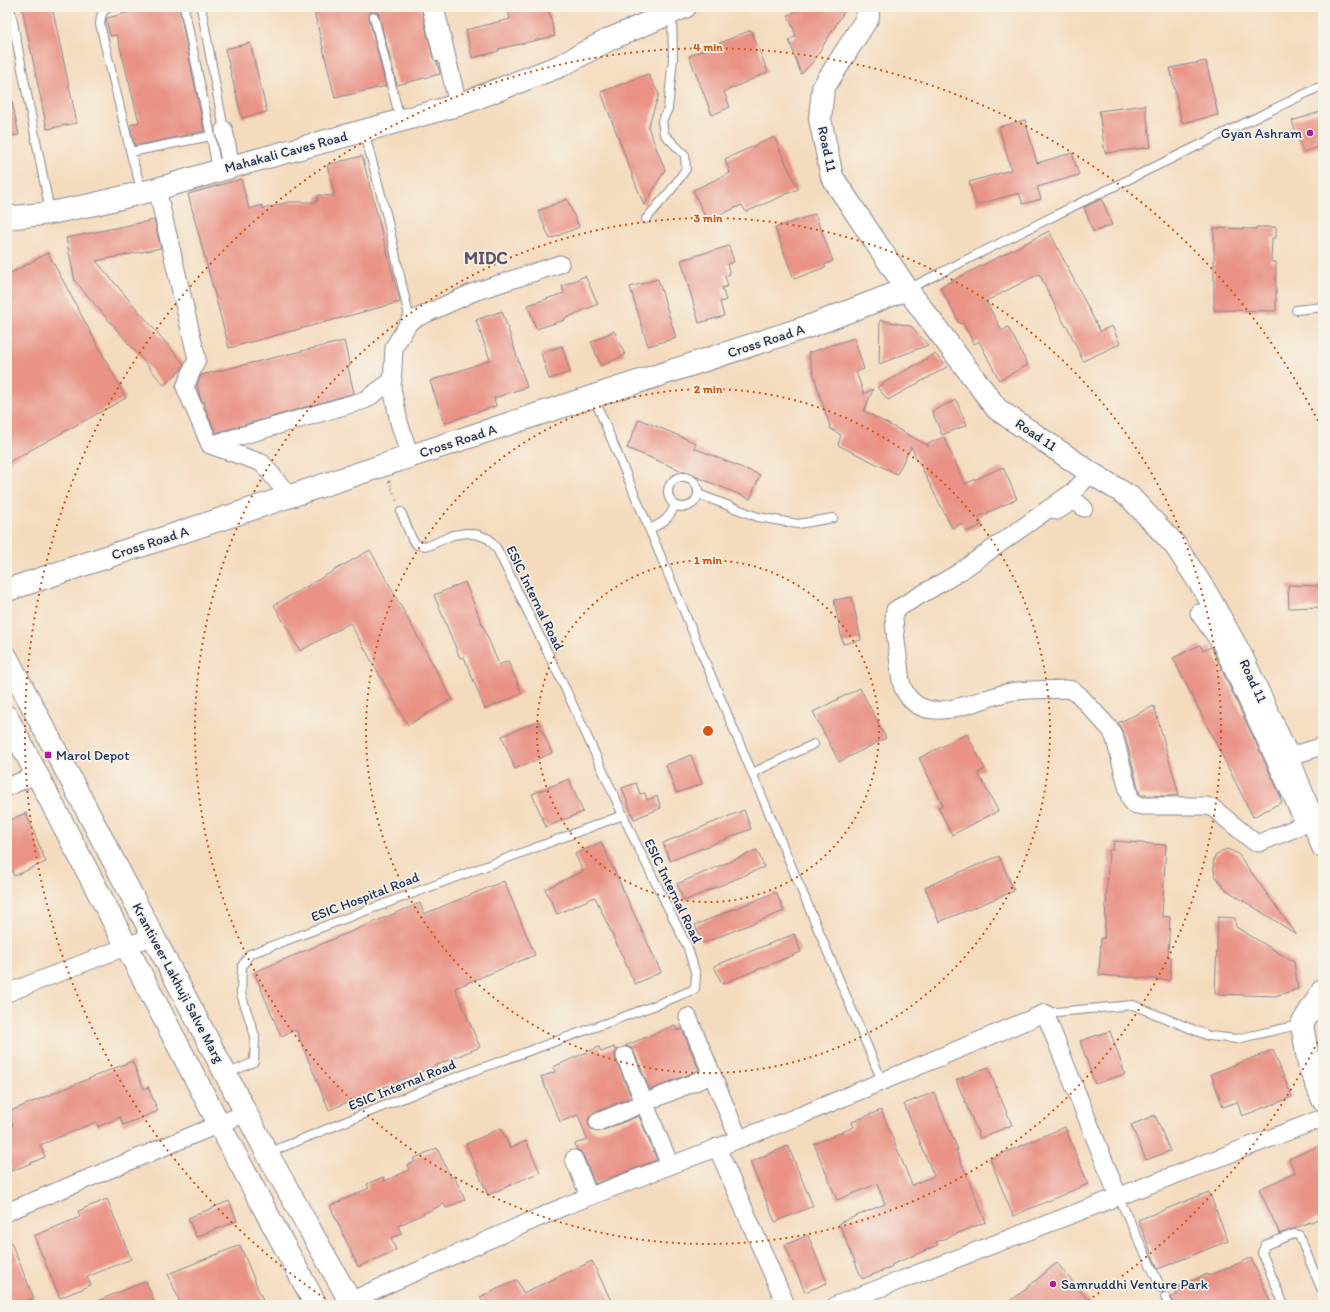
<svg xmlns="http://www.w3.org/2000/svg" width="1330" height="1312" font-family="Itim,sans-serif">
<style>
.building{fill:#e99285}
.lines{fill:none;stroke-linecap:round;stroke-linejoin:round}
.lane-casing{stroke:#88858e;stroke-width:10}
.street-casing{stroke:#88858e;stroke-width:19}
.secondary-casing{stroke:#88858e;stroke-width:24}
.path{stroke:#88858e;stroke-width:2.5;stroke-dasharray:1 3;stroke-linecap:butt}
.lane{stroke:#fff;stroke-width:8}
.street{stroke:#fff;stroke-width:17}
.secondary{stroke:#fff;stroke-width:22}
.ring{fill:none;stroke:#d45514;stroke-width:2;stroke-dasharray:2 4}
.poi-dot{fill:#b5179e;stroke:#f7f3e8;stroke-width:1.5}
.labels{text-anchor:middle;dominant-baseline:central;stroke-width:3.5;stroke-linejoin:round;paint-order:stroke}
.poi-label{font-size:14px;fill:#1b2f5e;stroke:#f7f3e8;text-anchor:start}
.street-label{font-size:14px;fill:#1b2f5e;stroke:#f7f3e8}
.district-label{font-size:18px;font-weight:bold;fill:#63526c;stroke:#f7f3e8}
.centre{fill:#d45514;stroke:#f7f3e8;stroke-width:2}
.ring-label{font-size:12px;text-anchor:middle;font-weight:bold;fill:#d45514;stroke:#f7f3e8;stroke-width:3.5;stroke-linejoin:round;paint-order:stroke}
</style>
<rect width="100%" height="100%" fill="#f7f3e8"/>
<filter id="ink" filterUnits="userSpaceOnUse"><feTurbulence type="fractalNoise" baseFrequency=".025" numOctaves="2"/><feDisplacementMap in="SourceGraphic" scale="8" xChannelSelector="R" yChannelSelector="G"/><feConvolveMatrix kernelMatrix="1 2 1 2 8 2 1 2 1" color-interpolation-filters="sRGB"/></filter>
<filter id="wash" filterUnits="userSpaceOnUse"><feTurbulence type="fractalNoise" baseFrequency=".012" numOctaves="4" result="noise"/><feDisplacementMap in="SourceGraphic" scale="16" xChannelSelector="R" yChannelSelector="G"/><feGaussianBlur stdDeviation="0.9" result="paint"/><feColorMatrix in="noise" values="0 0 0 0 0 0 0 0 0 0 0 0 0 0 0 0 0 1.4 0 .05"/><feComposite in="paint" operator="in"/></filter>
<g filter="url(#wash)">
<rect width="100%" height="100%" fill="#f4dbbe"/>
<g id="blocks">
<path class="building" d="M22 7H52L77 123 47 129Z
M151 7H179L204 131 135 146 130 125 139 122 117 35 110 36 106 20 107 18Z
M313 7H421L433 58 437 62 440 74 397 85 379 16 378 13 373 12 370 13 369 18 386 86 335 98Z
M507 7H548L555 36 498 49 499 51 472 58 466 30 510 19Z
M805 7H847L813 62 801 74 789 40 796 36 788 15Z
M751 30 768 72 724 92 730 107 712 115 689 56Z
M250 43 267 112 242 118 225 49Z
M1206 61 1218 115 1182 123 1170 68Z
M648 74 659 94 648 127 665 170 644 206 601 92Z
M7 101H12L19 135 7 137Z
M1145 105 1151 147 1105 153 1099 111Z
M1323 111V146L1303 152 1292 121Z
M1025 120 1037 163 1072 153 1079 175 1037 187 1041 199 1023 204 1019 193 976 205 969 182 1011 170 999 127Z
M774 137 798 189 746 212 742 205 707 221 693 190 730 173 725 159Z
M362 156 400 302 229 348 188 194 241 179 249 209 262 205 263 209 289 202H317L318 195 335 196 327 165Z
M567 199 579 227 550 239 538 211Z
M1102 199 1112 225 1093 232 1084 207Z
M815 214 833 261 824 265 826 267 794 279 775 228Z
M154 220 161 248 96 261 184 364 181 370 164 385 75 281 66 238Z
M1256 227H1276V238H1272L1271 262H1276V311L1214 310V228L1256 229Z
M1049 231 1100 331 1112 326 1120 344 1083 361 1067 326 1066 327 1039 274 986 301 1002 331 1008 327 1028 365 999 380 979 341 974 344 963 323 960 324 940 287Z
M729 246 734 262 727 264 730 274 725 276 728 286 722 288 726 300 720 302 724 316 699 323 681 260Z
M48 253 126 398 7 463V275Z
M585 276 598 304 564 319 565 320 536 329 528 305 564 293 562 286Z
M658 279 676 338 648 346 630 287Z
M502 311 527 387 494 398 496 406 444 423 430 381 490 360 476 320Z
M880 320 911 326 928 345 879 364Z
M614 331 625 355 601 366 591 342Z
M854 338 864 369 856 372 864 394 873 389 864 411 929 446 927 444 944 437 965 484 1003 467 1017 499 978 517 982 525 966 532 962 523 952 528 911 447 897 474 838 445 841 435 831 429 821 400 808 353Z
M344 341 350 366 348 367 354 393 216 433 207 413 204 401 202 402 200 397 197 384 201 375Z
M562 346 570 372 549 379 541 353Z
M935 354 947 367 888 400 877 387Z
M956 400 967 425 942 435 932 411Z
M639 419 696 443 694 448 760 475 750 499 627 448Z
M370 550 452 699 408 725 350 623 300 651 274 605Z
M465 582 499 665 508 661 522 694 485 709 464 657 460 658 434 595Z
M1288 585 1323 586V607L1289 608Z
M852 597 861 640 843 644 834 600Z
M1200 645 1203 651 1211 647 1212 649 1281 797 1280 798 1282 802 1253 817 1173 658Z
M860 688 886 738 839 762 813 712Z
M1154 706 1179 795 1166 796 1140 795 1125 736 1118 723Z
M538 721 552 753 515 769 502 736Z
M967 734 985 769 978 773 998 811 952 835 938 807 943 805 919 758Z
M691 755 702 784 676 793 666 765Z
M569 779 583 812 546 827 532 794Z
M636 783 640 794 645 793 647 800 657 796 661 808 634 819 622 788Z
M744 810 751 829 670 861 663 843Z
M26 813 46 862 14 876 7 859V821Z
M1114 841 1166 845 1162 916 1170 917 1168 957H1171L1170 980 1099 975 1101 938H1104L1109 850H1113Z
M601 842 661 972 635 984 595 897 557 914 545 889 583 871 575 854Z
M1228 849 1238 854 1296 934 1225 889 1215 876 1213 863 1215 856 1221 851Z
M757 850 764 867 684 901 677 884Z
M999 856 1014 891 939 922 925 887Z
M504 881 535 955 455 988 480 1047 329 1110 296 1030 281 1036 254 972 420 903 424 914Z
M776 892 784 911 703 943 695 925Z
M1218 917 1235 918 1236 927 1294 962 1298 989 1275 996 1215 994Z
M794 934 801 952 722 984 714 966Z
M675 1025 677 1031 682 1029 699 1070 650 1090 634 1052 631 1048 625 1046Z
M1110 1031 1125 1074 1095 1084 1080 1041Z
M599 1047 601 1052 614 1047 615 1050 618 1049 615 1054 616 1060 631 1097 594 1113 590 1116 588 1120 589 1126 592 1130 596 1132 601 1131 639 1116 657 1160 595 1184 583 1155 580 1151 577 1150 575 1144 587 1139 578 1115 560 1122 541 1077 555 1072 553 1067Z
M1273 1050 1292 1097 1242 1116 1237 1102 1223 1107 1211 1074Z
M132 1061 144 1089 148 1087 158 1111 123 1125 120 1117 98 1127 96 1122 40 1145 45 1157 12 1171 7 1160V1128L13 1125 8 1112Z
M988 1067 1012 1125 980 1138 956 1080Z
M934 1092 958 1150H956L986 1222 936 1242 938 1245 891 1265 892 1267 862 1279 839 1223 885 1204 877 1184 837 1200 814 1144 854 1127 852 1122 881 1110 912 1185 934 1176 904 1104Z
M1155 1115 1170 1151 1146 1160 1131 1125Z
M1065 1127 1088 1184 1013 1216 990 1159Z
M501 1128 510 1148 526 1141 540 1172 488 1195 466 1144Z
M1323 1144V1217L1280 1234 1259 1189 1295 1173 1289 1159Z
M788 1146 813 1206 775 1222 750 1162Z
M437 1148 451 1178 454 1176 465 1200 446 1208 444 1204 398 1226 402 1234 391 1238 396 1250 358 1267 330 1206 369 1188 367 1184 383 1177 385 1181 409 1170 407 1165 415 1162 413 1159Z
M1209 1192 1228 1241 1158 1269 1138 1220Z
M107 1199 131 1259 87 1277 91 1285 60 1298 34 1236 80 1217 78 1211Z
M229 1201 237 1221 196 1237 188 1218Z
M7 1233 34 1298 17 1305H7Z
M808 1235 827 1283 805 1292 785 1245Z
M240 1245 263 1301 253 1305H181L168 1274Z
M1251 1258 1272 1305H1174L1171 1297 1177 1295 1175 1289 1207 1274 1208 1276Z
M592 1261 613 1305H484L480 1297 517 1280 523 1293Z
M1057 1263 1092 1305H1006Z
M146 1281 156 1305H88Z"/>
</g>
</g>
<g filter="url(#ink)">
<use href="#blocks" fill-opacity="0" stroke="#88858e" stroke-width="1"/>
<g class="lines">
<defs>
<path id="lane" d="M10 7 50 212
M111 7C102 9 101 15 100 24L132 158 142 191
M184 7 211 136 217 170
M201 7 224 130
M426 7 438 57
M374 17 400 119
M364 131 387 217 410 321
M131 152 211 136
M646 219 671 190 686 169 685 155 664 134 662 121 668 109 673 58 672 13
M908 289 1076 205 1317 88 1323 87
M1296 310 1323 307
M594 398 882 1081
M668 492a15 15 0 1 1 30 0a15 15 0 1 1-30 0Z
M698 494 758 517 798 524 833 518
M649 529C662 524 670 518 675 505
M752 773 814 744
M1045 1013 1133 1005 1209 1036 1237 1039 1302 1024
M227 1074 254 1062 255 1036 241 994 242 966 250 954 623 815
M268 1153 443 1082 656 1005 695 989 696 975 688 948 633 837 566 690 497 549 489 539 479 535 467 533 453 535 428 546 417 545 412 539 401 512
M1118 1196 1161 1288
M1165 1297 1169 1305
M1284 1305 1262 1253 1265 1245 1294 1234 1299 1235 1323 1293"/>
<path id="street" d="M435 7 458 105
M224 130 231 167
M157 189 197 359 185 387 210 445 262 463 290 497
M210 445 365 400 393 380
M410 457 399 422 392 388 394 347 410 321 474 292 560 264
M1091 473 1074 491 958 573 895 610 894 618C895 634 897 649 899 664 900 672 900 681 903 688 923 732 977 698 1010 692 1028 689 1047 690 1065 689L1072 690 1079 695 1111 730 1115 739 1130 798 1133 804 1142 806H1207L1213 808 1253 841 1259 843 1313 821 1323 820
M1057 511 1071 502 1078 503 1084 508
M1199 613 1221 644 1300 814
M1288 757 1323 746
M7 787 36 775
M7 993 153 936
M688 1017 739 1139
M625 1056 670 1165
M1309 1065 1323 1061
M598 1122 712 1075
M717 1147 786 1305
M574 1159 589 1196
M7 1212 246 1113
M341 1305 565 1206 802 1115 1045 1013 1118 1196
M836 1305 1323 1118"/>
<path id="secondary" d="M867 7 868 17 823 88 820 119 832 177 907 289 997 409 1091 473 1130 497 1175 545 1207 594 1241 655 1288 757 1323 847
M7 218 50 213 95 204 157 189 231 167 458 105 560 66 610 39 685 7
M7 590 508 424 813 325 907 289
M7 658 267 1153 350 1301 353 1305
M7 717 219 1124 316 1305
M1323 990 1302 1024 1309 1065 1323 1100"/>
</defs>
<use href="#lane" class="lane-casing"/>
<use href="#street" class="street-casing"/>
<use href="#secondary" class="secondary-casing"/>
<path class="path" d="M389 481 397 502"/>
<use href="#lane" class="lane"/>
<use href="#street" class="street"/>
<use href="#secondary" class="secondary"/>
</g>
</g>
<g class="ring">
<circle cx="708" cy="731" r="171"/>
<circle cx="708" cy="731" r="342"/>
<circle cx="708" cy="731" r="513"/>
<path d="M1323 1031A684 684 0 0 1 1081 1305M335 1305A684 684 0 1 1 1323 431"/>
</g>
<g class="poi-dot">
<circle cx="1310" cy="133" r="4"/>
<rect x="44" y="751" width="8" height="8" rx="2"/>
<circle cx="1053" cy="1284" r="4"/>
</g>
<g class="labels">
<g class="poi-label">
<text x="1302" y="133" text-anchor="end">Gyan Ashram</text>
<text x="56" y="755">Marol Depot</text>
<text x="1061" y="1284">Samruddhi Venture Park</text>
</g>
<g class="street-label">
<text transform="translate(827 149) rotate(78)">Road 11</text>
<text transform="translate(286 152) rotate(-15)">Mahakali Caves Road</text>
<text transform="translate(766 341) rotate(-18)">Cross Road A</text>
<text transform="translate(1036 435) rotate(34)">Road 11</text>
<text transform="translate(458 441) rotate(-18)">Cross Road A</text>
<text transform="translate(150 543) rotate(-18)">Cross Road A</text>
<text transform="translate(535 598) rotate(64)">ESIC Internal Road</text>
<text transform="translate(1253 681) rotate(65)">Road 11</text>
<text transform="translate(673 891) rotate(64)">ESIC Internal Road</text>
<text transform="translate(365 897) rotate(-21)">ESIC Hospital Road</text>
<text transform="translate(178 983) rotate(62)">Krantiveer Lakhuji Salve Marg</text>
<text transform="translate(402 1085) rotate(-22)">ESIC Internal Road</text>
</g>
<g class="district-label">
<text x="486" y="258">MIDC</text>
</g>
</g>
<circle cx="708" cy="731" r="6" class="centre"/>
<g class="ring-label">
<text x="708" y="51">4 min</text>
<text x="708" y="222">3 min</text>
<text x="708" y="393">2 min</text>
<text x="708" y="564">1 min</text>
</g>
<rect width="1330" height="1312" fill="none" stroke="#f7f3e8" stroke-width="24"/>
</svg>
